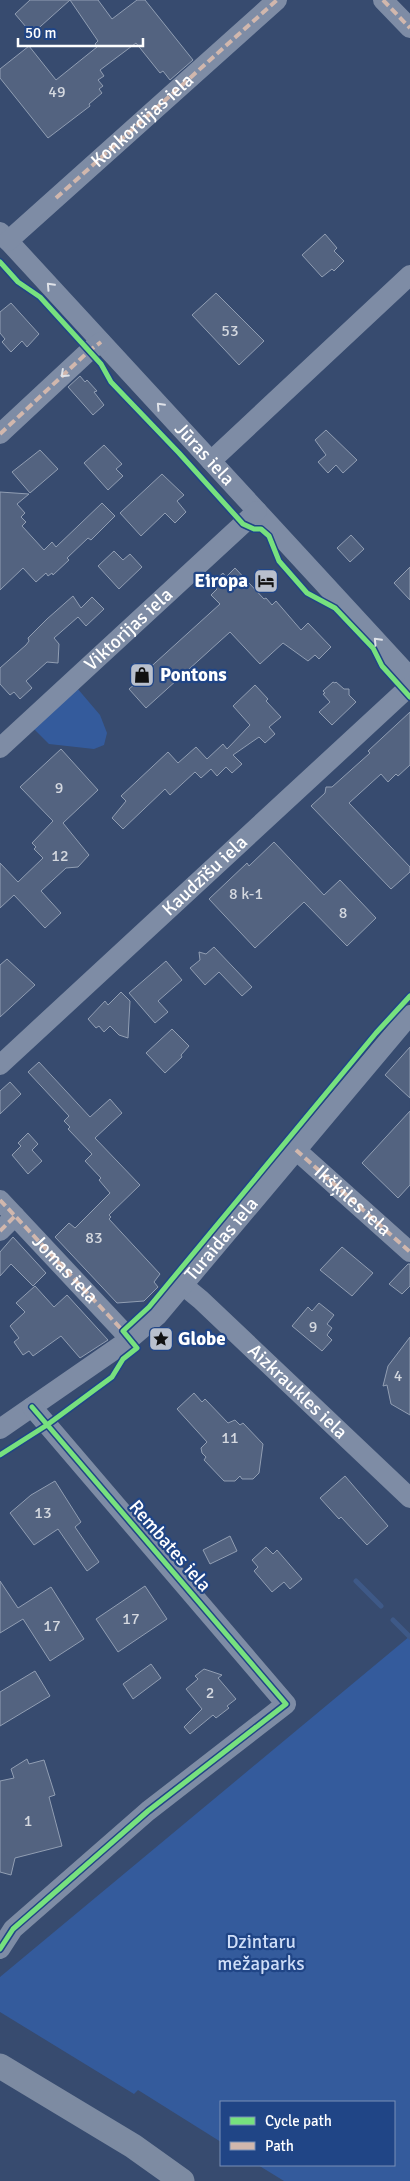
<svg xmlns="http://www.w3.org/2000/svg" width="410" height="2181" font-family="Signika,sans-serif">
<style>
.green{fill:#345b9c}
.lines{fill:none;stroke-linecap:round;stroke-linejoin:round}
.stream{stroke:#3e5987;stroke-width:5}
.building{fill:#536380;stroke:#919eb3}
.minor{stroke:#7e8ca5;stroke-width:20}
.major{stroke:#7d8ba2;stroke-width:25}
.quiet{stroke:#d1b7ad;stroke-width:4;stroke-dasharray:8 4;stroke-linecap:butt}
.cycleway-casing{stroke:#204586;stroke-width:8}
.cycleway{stroke:#77e17e;stroke-width:5}
.oneway{stroke:#dfe2e8}
.labels{text-anchor:middle;dominant-baseline:central;stroke-width:4.5;stroke-linejoin:round;paint-order:stroke}
.number-label{font-size:16px;fill:#d4d8df}
.street-label{font-size:19px;fill:#fff;stroke:#204586}
.poi-label{font-size:19px;font-weight:bold;fill:#fff;stroke:#204586;text-anchor:start}
.park-label{font-size:19px;fill:#ceddf7;stroke:#204586}
</style>
<rect width="100%" height="100%" fill="#374b6f"/>
<path class="green" d="M77 688 100 715 107 733 104 745 94 749 49 744 34 729Z
M410 1636V2181H284L258 2165H394V2102H221V2142L138 2090 134 2094 0 2012V1977Z"/>
<g class="lines">
<path class="stream" d="M356 1581 381 1606
M393 1620 410 1637"/>
</g>
<path class="building" d="M30 0H98L112 19 137 0H145L193 60 170 80 163 71 160 73 136 43 100 70 104 76 98 80 103 86 99 89 102 93 89 104 90 106 48 138 0 78V69L29 46 56 80 97 47 95 44 98 41 70 0 32 34 15 14Z
M325 234 337 248 334 251 344 261 334 271 332 269 322 277 302 255Z
M216 293 264 341 239 365 192 315Z
M11 303 39 334 27 347 22 341 11 352 2 342 5 339 0 333V312Z
M80 376 85 382 87 380 97 391 94 392 104 405 93 415 68 387Z
M326 430 357 460 343 473 336 465 328 473 318 462 326 455 315 440Z
M104 445 122 464 116 469 123 476 108 490 84 463Z
M40 450 58 469 30 493 12 472Z
M162 474 184 495 177 501 186 512 175 523 165 513 141 536 120 513Z
M0 492 29 494 17 504 25 513 21 517 26 522 22 526 44 550 52 542 56 547 102 503 115 516 91 540 88 538 67 558 69 560 53 575 52 573 48 576 46 573 36 582 23 568 0 590Z
M351 535 364 549 350 562 337 548Z
M114 551 123 560 130 554 142 567 119 589 98 566Z
M410 567V600L394 583Z
M235 568 264 599 266 598 272 605 276 601 301 630 308 623 331 647 319 659 315 655 308 661 283 643 260 664 230 632 146 708 129 689 135 684 134 682 220 604 211 595 217 589 212 583 223 573 226 577Z
M73 596 81 608 92 597 104 609 86 626 78 617 54 638 59 644 58 663 47 662 26 681 32 688 20 699 14 692 10 695 0 684V668L26 645 29 641 28 638 47 619Z
M333 682 335 683 336 682 344 689H349V695L356 702 332 725 319 712 330 702 323 694 325 693 323 691Z
M255 685 268 699 266 701 281 717 269 727 275 734 265 743 259 737 233 755 242 764 232 773 226 767 217 776 211 769 201 778 195 772 170 795 165 789 123 829 112 818 126 801 121 796 168 752 178 763 196 747 207 759 223 744 227 749 250 725 233 706Z
M410 712V765L398 776 396 774 388 782 381 774 349 803 410 867V872L391 889 311 806 325 793 326 787H332L370 753 368 751Z
M61 749 98 790 63 823 89 855 78 867 66 868 41 891 61 913 45 928 14 895 0 908V863L18 882 43 858 34 849 36 847 32 843 53 821 20 787Z
M274 842 324 895 340 880 376 918 347 946 304 902 255 948 209 899 247 863 249 866Z
M214 947 252 987 242 996 219 972 205 985 190 968 200 960 199 952 206 954Z
M7 959 35 985 0 1017V965Z
M166 961 182 980 158 1001 168 1012 155 1023 129 993Z
M121 992 130 1001 128 1038 119 1035 110 1026 104 1032 99 1026 96 1028 88 1019 105 1001 108 1005Z
M172 1029 189 1046 181 1055 182 1057 165 1073 146 1053Z
M410 1047V1098L385 1075Z
M39 1062 90 1117 110 1099 122 1113 95 1138 140 1185 109 1215 111 1217 109 1219 160 1274 154 1282 158 1287 144 1301 117 1303 55 1237 69 1223 75 1228 110 1193 99 1180 101 1178 85 1161 92 1154 68 1129 70 1127 64 1121 69 1116 28 1072Z
M10 1082 21 1094 0 1114V1091Z
M410 1111V1185L398 1198 362 1163Z
M28 1133 38 1144 32 1150 42 1161 28 1174 12 1155 21 1146 18 1143Z
M13 1237 46 1273 33 1286 11 1264 0 1276V1252Z
M342 1247 373 1273 352 1296 320 1270Z
M408 1264H410V1286L402 1294 389 1284Z
M35 1286 54 1307 67 1295 108 1340 80 1358 61 1336 33 1356 29 1351 23 1355 14 1342 19 1338 10 1326 25 1312 16 1303Z
M319 1303 334 1315 327 1324 332 1328 327 1335 332 1340 322 1351 292 1326 308 1307 312 1311Z
M410 1337V1415L391 1404 387 1385 383 1386 388 1366Z
M194 1393 202 1402 205 1399 228 1423 235 1420 240 1425 243 1423 263 1444 259 1473 253 1479H242L240 1476 235 1481H224L204 1460 206 1457 202 1453 201 1448 207 1442 177 1409Z
M345 1476 388 1526 367 1545 341 1517 339 1519 320 1498Z
M55 1481 81 1522 75 1527 99 1562 87 1571 58 1529 34 1545 10 1513 31 1495Z
M230 1536 237 1551 210 1564 203 1550Z
M266 1547 273 1554 277 1550 302 1579 290 1589 284 1582 272 1592 254 1571 258 1567 252 1560Z
M0 1581 18 1608 51 1587 84 1639 50 1661 23 1619 0 1633Z
M145 1586 167 1619 118 1652 96 1619Z
M151 1664 161 1678 133 1699 123 1684Z
M204 1669 222 1675 218 1678 236 1699 227 1706 229 1708 216 1718 213 1715 190 1734 184 1727 202 1709 186 1689 198 1679 195 1676Z
M35 1671 50 1696 0 1726V1692Z
M27 1759 29 1764 44 1760 55 1795 49 1797 62 1846 15 1858 11 1875 0 1872V1781L14 1778 11 1769Z"/>
<g class="lines">
<g class="minor">
<path d="M383 0 410 28"/>
<path id="s1" d="M0 232 410 677"/>
<path d="M8 241 277 0"/>
<path d="M0 434 89 351 101 342"/>
<path d="M211 461 410 275"/>
<path id="s2" d="M0 748 257 511"/>
<path id="s3" d="M0 1065 410 686"/>
<path d="M296 1150 410 1252"/>
<path d="M0 1200 130 1339"/>
<path d="M0 1231 15 1216"/>
<path id="s4" d="M184 1286 201 1300 410 1498"/>
<path id="s5" d="M0 1429 130 1339 157 1316 410 1015"/>
<path d="M0 1949 13 1929 148 1811 286 1704 32 1407"/>
</g>
<path class="major" d="M0 2066 133 2146 182 2181"/>
<g class="quiet">
<path d="M383 0 410 28"/>
<path id="s6" d="M56 198 277 0"/>
<path d="M0 434 89 351 101 342"/>
<path id="s7" d="M296 1150 410 1252"/>
<path id="s8" d="M0 1200 125 1333"/>
<path d="M0 1231 15 1216"/>
</g>
<defs>
<path id="cycleway" d="M0 262 18 282 40 297 101 364 111 382 179 453 243 524 254 529H261L269 536 279 561 307 593 335 608 373 648 382 666 410 697
M0 1455 47 1425 112 1377 123 1359 137 1348 123 1331 149 1307 376 1033 410 996
M0 1949 13 1929 148 1811 286 1704 32 1407"/>
</defs>
<use href="#cycleway" class="cycleway-casing"/>
<use href="#cycleway" class="cycleway"/>
</g>
<defs><path id="oneway-chevron" d="M-2-3.5L2.5 0L-2 3.5" fill="none" stroke-width="1.6" stroke-linecap="round" stroke-linejoin="round" transform="scale(1.25)"/></defs>
<g class="oneway">
<use href="#oneway-chevron" transform="translate(50 286) rotate(-133)"/>
<use href="#oneway-chevron" transform="translate(64 374) rotate(137)"/>
<use href="#oneway-chevron" transform="translate(160 406) rotate(-133)"/>
<use href="#oneway-chevron" transform="translate(377 641) rotate(-133)"/>
</g>
<defs>
<symbol id="hotel-square" viewBox="-11 -11 22 22"><rect x="-9" y="-9" width="18" height="18" rx="4" fill="#b9c0cd" stroke="#204586"/><path d="M-6-4.5h1.5V1H6V5H4.5V3h-9V5H-6ZM-4 0a1.8 1.8 0 1 1 3.6 0ZM.5 0V-2.5h3Q6-2.5 6 0Z" fill="#111"/></symbol>
<symbol id="shop-square" viewBox="-11 -11 22 22"><rect x="-9" y="-9" width="18" height="18" rx="4" fill="#b9c0cd" stroke="#204586"/><path d="M-5-2.5h2.3a2.7 3.5 0 0 1 5.4 0H5L5.5 6h-11ZM-1.5-2.5h3a1.5 2.3 0 0 0-3 0Z" fill="#111"/></symbol>
<symbol id="sight-square" viewBox="-11 -11 22 22"><rect x="-9" y="-9" width="18" height="18" rx="4" fill="#b9c0cd" stroke="#204586"/><path d="M0-6L1.8-2.2L6-1.7L2.9 1.2L3.7 5.4L0 3.3L-3.7 5.4L-2.9 1.2L-6-1.7L-1.8-2.2Z" fill="#111"/></symbol>
</defs>
<g fill-rule="evenodd">
<use href="#hotel-square" x="252" y="567" width="28" height="28"/>
<use href="#shop-square" x="128" y="661" width="28" height="28"/>
<use href="#sight-square" x="147" y="1325" width="28" height="28"/>
</g>
<g class="labels">
<g class="number-label">
<text x="57" y="92">49</text>
<text x="230" y="331">53</text>
<text x="59" y="788">9</text>
<text x="60" y="856">12</text>
<text x="246" y="894">8 k-1</text>
<text x="343" y="913">8</text>
<text x="94" y="1238">83</text>
<text x="313" y="1327">9</text>
<text x="398" y="1376">4</text>
<text x="230" y="1438">11</text>
<text x="43" y="1513">13</text>
<text x="131" y="1619">17</text>
<text x="52" y="1626">17</text>
<text x="210" y="1693">2</text>
<text x="28" y="1821">1</text>
</g>
<g class="street-label">
<text stroke="none"><textPath href="#s6" startOffset="116">Konkordijas iela</textPath></text>
<text stroke="none"><textPath href="#s1" startOffset="302">Jūras iela</textPath></text>
<text stroke="none"><textPath href="#s2" startOffset="175">Viktorijas iela</textPath></text>
<text stroke="none"><textPath href="#s3" startOffset="279">Kaudzīšu iela</textPath></text>
<text stroke="none"><textPath href="#s7" startOffset="76">Ikšķiles iela</textPath></text>
<text stroke="none"><textPath href="#s5" startOffset="294">Turaidas iela</textPath></text>
<text stroke="none"><textPath href="#s8" startOffset="95">Jomas iela</textPath></text>
<text stroke="none"><textPath href="#s4" startOffset="155">Aizkraukles iela</textPath></text>
<text transform="translate(170 1546) rotate(49)">Rembates iela</text>
</g>
<g class="poi-label">
<text x="248" y="581" text-anchor="end">Eiropa</text>
<text x="160" y="675">Pontons</text>
<text x="178" y="1339">Globe</text>
</g>
<g class="park-label">
<text x="261" y="1942">Dzintaru<tspan x="261" dy="22">mežaparks</tspan></text>
</g>
</g>
<rect x="220" y="2101" width="175" height="65" fill="#204586" stroke="#798fb6"/>
<rect x="230" y="2117" width="25" height="8" fill="#77e17e" stroke="#798fb6"/>
<text x="265" y="2126" font-size="15" fill="#ffffff">Cycle path</text>
<rect x="230" y="2142" width="25" height="8" fill="#d1b7ad" stroke="#798fb6"/>
<text x="265" y="2151" font-size="15" fill="#ffffff">Path</text>
<path d="M18 38v8h125v-8" fill="none" stroke="#ffffff" stroke-width="2.5"/>
<text x="25" y="38" font-size="15" fill="#ffffff" stroke="#204586" stroke-width="4" paint-order="stroke">50 m</text>
</svg>
